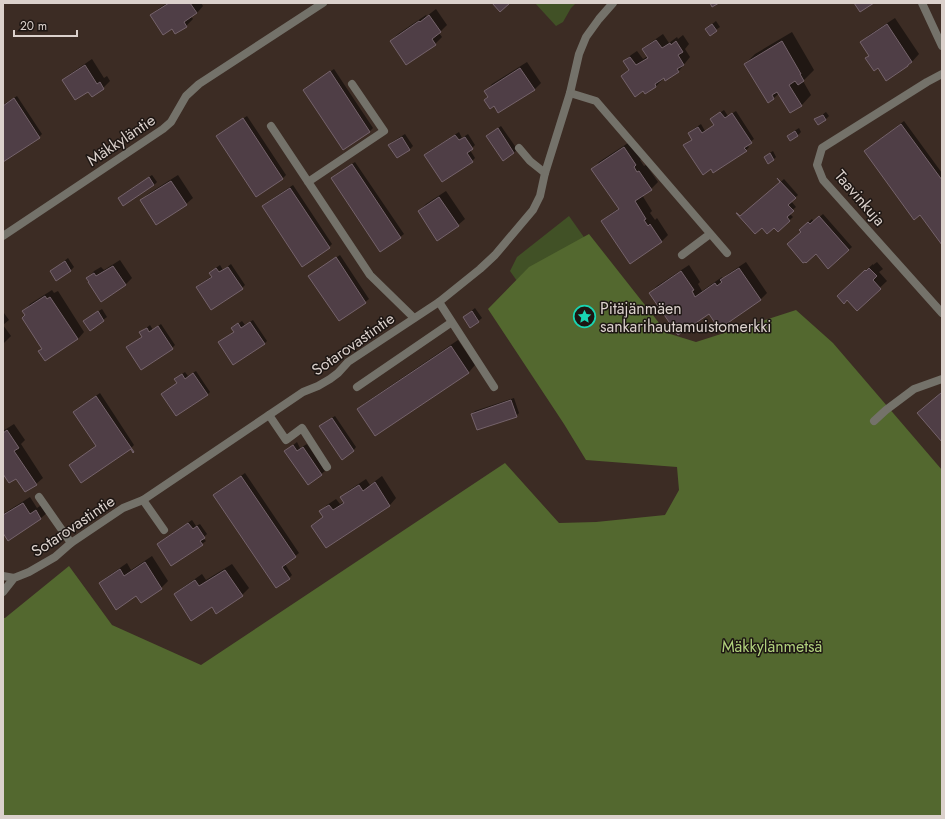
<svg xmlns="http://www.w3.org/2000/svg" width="945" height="819" font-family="Jost,sans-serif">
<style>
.green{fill:#415126}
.forest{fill:#53682f}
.shadow{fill:#0007}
.building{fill:#4f3e46;stroke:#75636b}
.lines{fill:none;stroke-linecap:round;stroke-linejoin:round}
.lane{stroke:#74726a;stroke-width:8}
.street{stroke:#74726a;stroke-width:8}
.labels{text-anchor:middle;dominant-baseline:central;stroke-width:3;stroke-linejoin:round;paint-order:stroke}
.street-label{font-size:16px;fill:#dbd1cc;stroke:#1d1613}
.poi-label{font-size:16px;fill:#dbd1cc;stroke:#1d1613;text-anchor:start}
.park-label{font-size:16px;fill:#b0d07c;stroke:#1d1613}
</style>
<rect width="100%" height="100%" fill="#3c2c24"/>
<path class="green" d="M535 3H576L571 8 563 22 556 26Z
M569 216 653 335 526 294 510 271 517 257Z"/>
<path class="forest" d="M589 234 667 333 696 342 796 310 833 343 942 470V816H3V618H5L69 566 112 625 201 665 505 463 559 523 596 522 665 515 679 490 677 467 586 460 564 424 488 309 529 267Z"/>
<path class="shadow" d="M167 3H201L203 6 197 13 191 16 193 19 186 26 172 27 151 16 158 9Z
M436 9 447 25 439 33 442 37 435 44 391 41 398 34 426 15 427 16Z
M895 18 919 54 908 66 870 55 862 42 869 35Z
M716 21 720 27 710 34 706 29Z
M792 32 810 63 814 70 803 81 811 95 801 106 779 93 774 98 768 102 745 64 755 54Z
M663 34 669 43 677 37 678 39 683 35 689 44 685 49 690 57 678 72 662 78 663 79 656 86 645 93 643 90 622 76 629 69 624 61 631 55 637 51 643 59 648 56 644 49 650 43Z
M92 59 104 78 107 76 110 81 103 88 88 90 63 80 70 74Z
M527 62 541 83 534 90 494 105 486 91 492 84Z
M334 69 373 128 370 131 343 149 304 90 307 87Z
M17 96 42 134 39 137 3 161V105Z
M724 110 728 116 736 111 754 139 747 144 749 147 746 150 711 168 684 145 693 139 689 133 692 130 701 124 705 131 715 125 711 119Z
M826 112 829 116 826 119 816 120 819 117Z
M247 116 286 175 283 178 256 196 220 133Z
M904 121 942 173V244L869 148Z
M501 126 517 149 514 153 487 136Z
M799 128 801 132 798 135 790 140 788 136 791 133Z
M459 132 462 138 468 134 475 145 470 150 475 158 472 161 442 180 425 155 428 152Z
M405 134 413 146 410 149 397 157 389 145 392 142Z
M631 141 642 158 640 160 644 166 646 165 658 182 651 189 642 195 652 211 650 213 655 220 657 218 668 235 661 242 602 222 609 215 619 208 593 169 599 162Z
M773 151 776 157 773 160 765 157 768 154Z
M355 162 404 234 400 237 332 178 335 175Z
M152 175 157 182 154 185 119 198 122 195Z
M178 175 193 198 186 204 141 201 148 194Z
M784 179 798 195 791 201 796 207 789 213 793 217 778 231 774 226 762 227 744 214Z
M293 185 332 244 329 247 263 206 266 203Z
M446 191 465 219 458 225 419 211 426 204Z
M823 214 852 247 829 267 816 253 802 232 803 227 812 219 814 222Z
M340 255 369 299 365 302 313 273Z
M68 258 74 267 71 270 56 279 51 271Z
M120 260 132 278 126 284 90 282 88 278 94 271 101 267 104 270Z
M746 262 767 293 760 300 709 313 650 293 657 286 689 265 700 282 698 284 702 291 722 277 723 279 728 274Z
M877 262 883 269 879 272 887 281 857 309 845 289 873 264V265Z
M231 264 245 285 242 288 197 287 200 284 212 276 210 273 213 270 220 265 223 270Z
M52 290 54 293 58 291 84 332 78 339 39 351 43 348 24 311 30 304Z
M475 308 482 318 471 327 464 317Z
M102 309 107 317 90 329 88 318Z
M4 313 9 320 3 325 11 336 3 344V314Z
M253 320 267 341 264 344 235 332 232 328 242 321 245 325Z
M161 324 175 345 172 348 143 336 140 333 150 325 153 330Z
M458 340 475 365 469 372 375 435 358 410 365 403Z
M196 371 210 392 207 395 178 383 175 379 185 372 188 376Z
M942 391V440L919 413Z
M100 393 134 445 131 448 70 465 97 446 74 412 77 409Z
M514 398 519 413 516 416 472 414 475 411Z
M335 416 356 447 353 451 324 423Z
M14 424 25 440 21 444 43 478 36 484 3 472V431Z
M297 442 300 448 307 444 325 471 308 484 286 451Z
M245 473 299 553 285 564 292 575 289 578 215 495 218 492Z
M382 476 396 498 390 505 326 547 312 526 324 516 321 511 327 505 336 499 340 504 344 502 342 497 348 491 366 479 370 485Z
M30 497 37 508 43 504 48 512 41 518 8 539 3 531V514Z
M192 520 196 526 200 524 207 534 203 538 206 541 202 544 171 564 158 544 161 541Z
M152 556 168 581 161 588 137 595 100 583 107 577 127 563 131 570Z
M232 564 249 588 242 595 212 606 175 594 182 588 202 574 206 580Z"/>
<path class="building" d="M169 3H190L197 13 184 22 187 27 175 34 172 29 163 35 150 15Z
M492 3H510L500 12Z
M710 3H719L712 7Z
M854 3H874L860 12Z
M429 15 441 32 432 39 436 45 406 65 390 41 419 21 420 22Z
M712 24 717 31 710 36 705 29Z
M887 24 912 62 908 65V66L886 81 878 68 874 71 865 58 869 56 860 42Z
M656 40 662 48 670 43 671 45 676 41 683 52 678 55 684 65 677 69 679 72 665 81 664 78 655 84 656 87 645 94 643 91 635 97 621 76 629 70 623 61 630 57 636 65 648 58 642 49Z
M782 41 801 74H800L804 81 798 85 795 81 789 85 802 106 790 113 777 92 772 95 774 99 768 103 744 64Z
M85 65 97 84 100 82 104 89 92 97 88 92 75 100 62 80Z
M520 68 535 90 498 113 494 106 490 109 484 100 488 97 484 91Z
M330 71 370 132 343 150 303 90Z
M14 98 40 138 3 162V106Z
M720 112 725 118 732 113 752 143 744 148 747 151 713 173 711 169 703 175 683 145 692 140 688 133 698 127 702 133 714 125 710 119Z
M823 115 826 120 818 125 814 119Z
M243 118 283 179 256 197 216 136Z
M901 124 942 180V245L920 215 914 220 864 151Z
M498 128 514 153 503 161 486 136Z
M795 131 798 136 790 141 787 136Z
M455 135 459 140 465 137 473 149 467 153 473 162 442 182 424 155Z
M402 137 410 150 397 158 388 145Z
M624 147 636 165 634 167 637 172 639 171 652 190 635 201 646 219 644 220 648 226 650 224 662 242 630 264 601 221 619 209 591 169Z
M770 153 774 160 768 164 764 157Z
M352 164 401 238 380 252 331 178Z
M149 177 154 185 123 206 118 198Z
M777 178 796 198 788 205 794 211 787 217 790 221 778 232 774 228 767 234 762 228 755 234 736 213H737L740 216 780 182Z
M171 181 187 205 156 225 140 200Z
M290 188 330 248 302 267 262 206Z
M439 197 459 226 437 241 418 211Z
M819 216 849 250 828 269 816 254 806 263 805 262 803 263 787 244 801 232 799 230 808 222 810 224Z
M336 257 366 303 339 321 308 276Z
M65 261 71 271 56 281 50 271Z
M113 266 126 285 101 302 88 282H89L86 278 94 273 96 276Z
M228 267 243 289 211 310 196 287 212 277 209 273 216 268 219 272Z
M739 268 761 300 719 329 709 314 678 335 649 293 681 271 694 290 692 291 695 297 715 283 717 286 722 282 720 280Z
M869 268 877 276 873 280 881 289 857 311 847 300 844 304 837 296 865 270 866 271Z
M45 296 47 299 50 297 78 339 45 361 38 351 42 349 22 318 25 315 22 311Z
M98 311 104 321 90 331 83 321Z
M472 311 479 322 470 328 463 317Z
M250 322 265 344 233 365 218 342 234 332 231 328 238 323 241 328Z
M158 326 173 349 141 370 126 347 142 337 139 332 147 328 149 332Z
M451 346 469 373 375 436 357 409Z
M193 373 208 395 176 416 161 394 177 383 174 379 182 374 185 379Z
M942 392V442L917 413Z
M96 396 134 452 133 453 131 449 81 483 69 465 96 446 73 412Z
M511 400 517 417 477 430 471 414Z
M332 418 354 451 342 460 319 426Z
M7 430 19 448 14 451 37 485 25 492 16 479 9 483 3 474V433Z
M293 445 297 451 303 447 322 475 308 485 284 451Z
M241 476 296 557 282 567 290 579 276 588 213 495Z
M375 482 390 506 326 548 311 526 323 517 319 511 329 505 333 510 344 503 340 497 359 485 363 491Z
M23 503 30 514 36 510 41 519 8 541 3 533V515Z
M188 523 193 529 197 526 205 538 200 541 203 545 171 566 157 544Z
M145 562 162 589 141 603 136 596 116 610 99 583 120 569 124 576Z
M225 570 243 596 216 614 212 607 191 621 174 594 195 580 199 586Z"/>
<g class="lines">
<path class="lane" d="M570 93 596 101 727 253
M271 126 370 275 414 318
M519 148 530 161 545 173
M308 182 384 131 352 84
M682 255 710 234
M439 302 494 387
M357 387 452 322
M269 415 286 440 302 428 327 467
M874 421 886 410 914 389 942 379
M39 497 71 543
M143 500 164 530"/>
<path class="street" d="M922 3 942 46
M942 74 927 82 822 148 817 165 823 180 942 313
M3 236 163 129 171 122 186 96 199 84 323 3
M3 576 14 578
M3 592 14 578 29 572 55 557 71 543 123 508 143 500 303 392 318 386 330 379 338 373 348 362 439 302 480 269 495 255 533 210 540 196 545 173 570 93 579 54 586 37 599 19 613 3"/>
</g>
<defs>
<symbol id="sight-ring" viewBox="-11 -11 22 22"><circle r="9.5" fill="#1d1613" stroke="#19d5b2" stroke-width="1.5"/><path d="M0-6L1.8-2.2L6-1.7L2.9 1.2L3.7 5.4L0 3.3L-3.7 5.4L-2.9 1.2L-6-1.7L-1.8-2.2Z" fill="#19d5b2"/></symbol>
</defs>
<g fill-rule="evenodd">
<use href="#sight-ring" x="572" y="304" width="25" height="25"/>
</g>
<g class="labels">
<g class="street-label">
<text transform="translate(121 140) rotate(-34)">Mäkkyläntie</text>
<text transform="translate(860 198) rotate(49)">Taavinkuja</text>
<text transform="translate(353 344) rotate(-35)">Sotarovastintie</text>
<text transform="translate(73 526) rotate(-34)">Sotarovastintie</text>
</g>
<g class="poi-label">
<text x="600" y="308">Pitäjänmäen<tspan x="600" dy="18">sankarihautamuistomerkki</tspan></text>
</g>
<g class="park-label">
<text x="772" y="646">Mäkkylänmetsä</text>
</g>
</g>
<rect width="945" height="819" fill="none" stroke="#dbd1cc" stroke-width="8"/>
<path d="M14 30v6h63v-6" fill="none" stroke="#dbd1cc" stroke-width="2"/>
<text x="20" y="30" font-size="12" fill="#dbd1cc" stroke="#1d1613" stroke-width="3" paint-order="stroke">20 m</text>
</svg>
